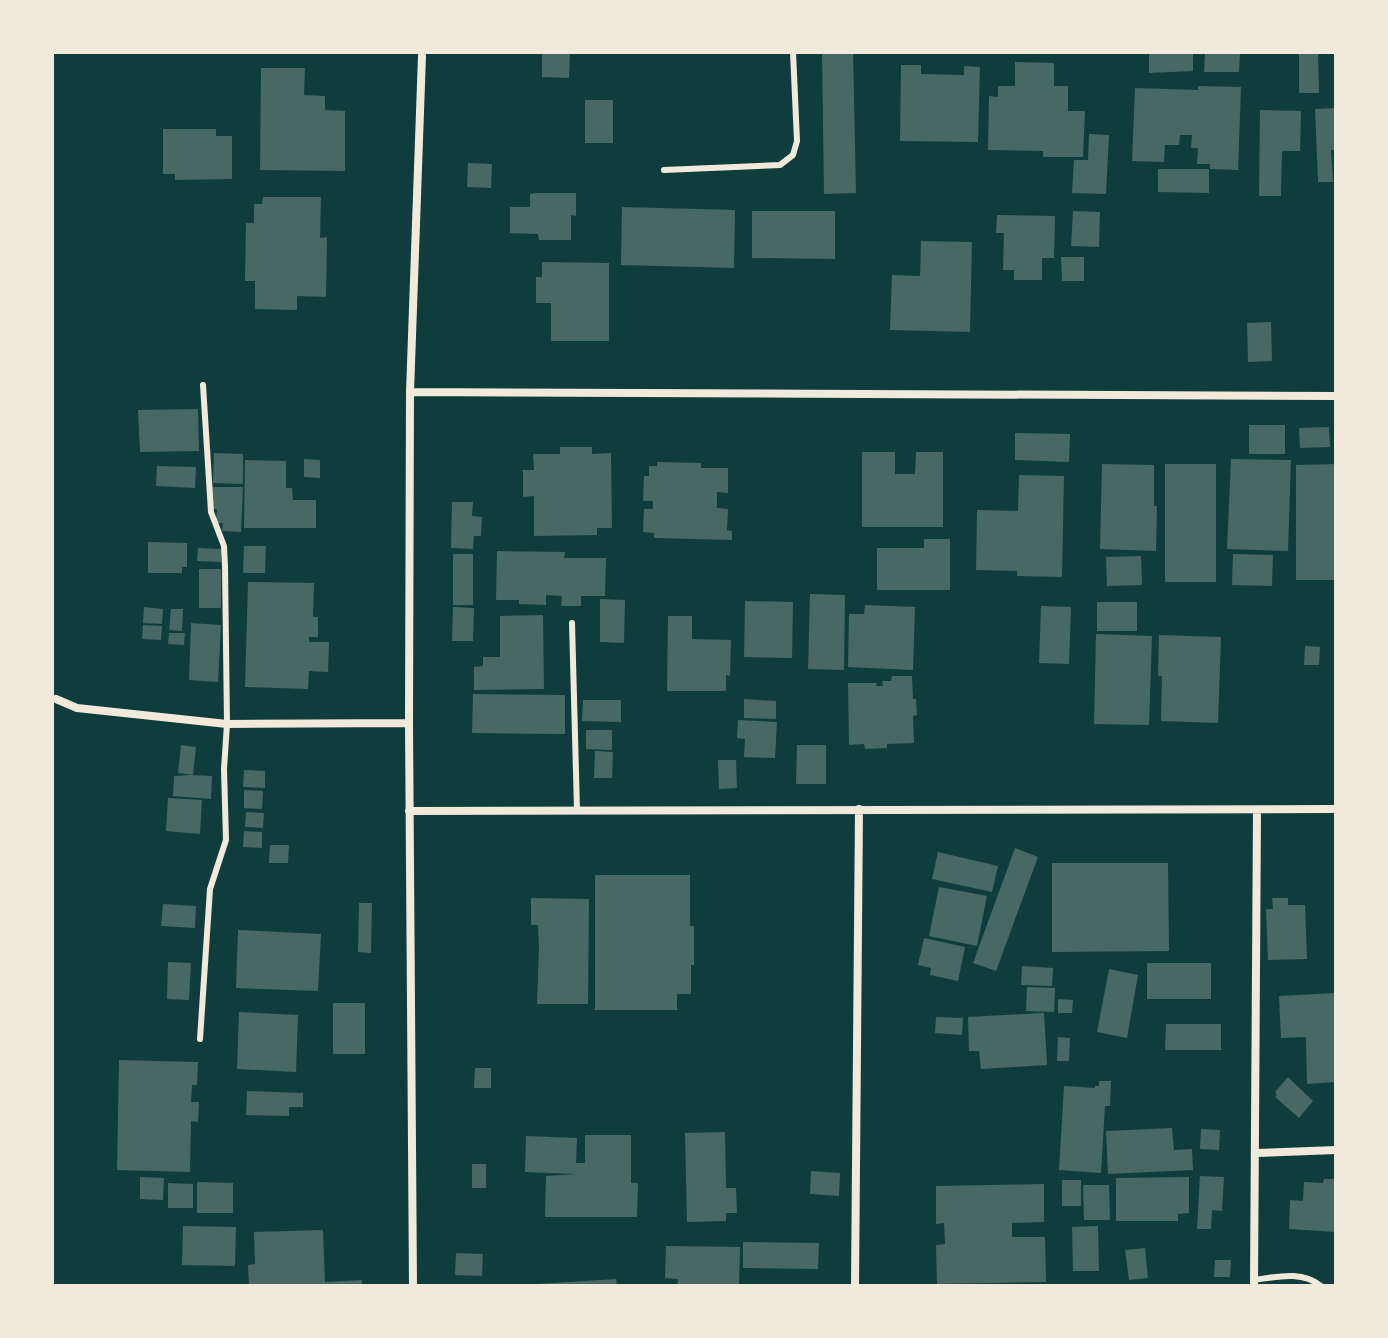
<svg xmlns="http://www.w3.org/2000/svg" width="1388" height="1338" font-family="Cabin,sans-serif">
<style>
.building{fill:#486865}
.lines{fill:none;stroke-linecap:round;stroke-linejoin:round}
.service{stroke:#f1e9da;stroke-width:6}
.minor{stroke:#f1e9da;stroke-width:8}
</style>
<rect width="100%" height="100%" fill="#0f3d3e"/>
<path class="building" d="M822 52H853L856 193 824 194Z
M1149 52H1193V71L1149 73Z
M1205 52H1240L1239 72H1204Z
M1299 52H1318L1319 93H1299Z
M542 53 570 54 569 78 542 77Z
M1015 62 1054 63V86H1068V111H1085L1083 157H1043V151L988 150 989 96 998 97V86H1015Z
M901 65H921V74L964 75V66L980 67 978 142 900 141Z
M261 68H305L304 95 325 96V110L345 111V171L260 170Z
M1198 86 1241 87 1238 170 1210 169V164H1197L1198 148H1191L1192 135H1180L1179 145H1165L1164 162 1132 161 1135 88 1198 90Z
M585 100H613V143H585Z
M1336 108V150H1331L1333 182H1318L1315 109Z
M1260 110 1301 111 1300 151H1282L1281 196H1259Z
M163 129H216V136H232V179L175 180V174H163Z
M1089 134 1109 135 1106 194 1072 193 1074 160H1088Z
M468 163 492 164 491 188 467 187Z
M1158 169H1209V193L1158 192Z
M536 193H576V216L571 215V240H539L538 234 510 233V207H530V194Z
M263 197H321L320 238 327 237 326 297 297 296V310L255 309V281H245L246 223H254V204H262Z
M622 207 735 210 734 268 621 265Z
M752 211H835V259L752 258Z
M1073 211 1100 212 1099 247 1071 246Z
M997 215 1055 216 1054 258H1042V280H1014V270H1003L1004 233H996Z
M921 241 972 242 970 332 890 330 892 275 920 276Z
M1061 257H1084V281H1062Z
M542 262 609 263V341H551V303H536V277H542Z
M1271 322 1272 361 1248 362 1247 323Z
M198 409 199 451 140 452 138 410Z
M1249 425H1285V454H1249Z
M1329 427 1330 447 1300 448 1299 428Z
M1015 433 1070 434 1069 462 1015 460Z
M560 447H592V454L611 453 612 528H597V535L534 536V496L523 497V470H534L533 454H560Z
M862 452H895V474H915L916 452H943V527H862Z
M214 453 243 454V484L213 483Z
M304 459 320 460V478L304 477Z
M1231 459 1291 460 1288 551 1227 549Z
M245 460 286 461V488H292L293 500H316V528H244Z
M657 462 701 463V468H728V493L717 492V508L728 509 727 530 732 531V540L654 538V533L643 532 644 509H653V501H643L644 476H649V466H657Z
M1102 464 1154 465V506H1157L1156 551 1100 549Z
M1165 464H1216V582H1165Z
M1336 464V580H1296V465Z
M157 466 196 467 195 488 156 486Z
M1019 475 1064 476 1062 577 1017 576V571L976 570 977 510 1018 511Z
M212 487H243L241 532 222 531 223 523H216L217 509H212Z
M452 502H473L472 516 482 517 481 536H474L473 549 451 548Z
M924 539H950V590H877V548H924Z
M148 542 187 543V567H182V573H148Z
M244 546H266L265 573H243Z
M198 548 221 549V562L197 561Z
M497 551 565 552 564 558H606L605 596H581V606H561L562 596 546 595V605L519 604V600H496Z
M453 554H473V605H453Z
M1233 554 1273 555 1272 586 1232 585Z
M1141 556 1142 585 1107 586 1106 557Z
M199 569H221V608H199Z
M248 582 314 583 313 617H318V637H309V642H329L328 672 309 671 308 689 245 687Z
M810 594 845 595 844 670 808 669Z
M600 599 625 600 624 643 600 642Z
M745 601 793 602 792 658 744 657Z
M1097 602H1137V631H1097Z
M865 605 915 607 913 670 848 667 849 614H864Z
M1041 606 1071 607 1069 664 1039 663Z
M144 607 163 609 162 624 143 623Z
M453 607 474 608 473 641H452Z
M171 609H183L182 631 169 630Z
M543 615 544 689 474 690V667L483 666V657H500V616Z
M668 616H692V639L731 640 730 676 726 675V691H667Z
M191 623 221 625 218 682 189 680Z
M143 625 162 626 161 640 142 639Z
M169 633H185L184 645 168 644Z
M1096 634 1152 636 1149 725 1094 724Z
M1159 635 1221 637 1218 723 1161 721 1162 676H1158Z
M1305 646 1320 647 1319 665H1304Z
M892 676H912L913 699H916L917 715 913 716 914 743 887 744V748L865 749 864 744 849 745 848 683H877L876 686H883L882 681H891Z
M473 694 565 695V734L472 733Z
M744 699 776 701V719L744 718Z
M583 700H621V722L582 721Z
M738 720 777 722 775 758 744 757 745 739 737 738Z
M586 730H612V750L586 749Z
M181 745 196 747 193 775 178 773Z
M797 745H826V784H796Z
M595 751 613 752 612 778H594Z
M718 760H736L737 788 719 789Z
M244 770 265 771V788L243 787Z
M191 775 212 776 211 799 173 796 174 776Z
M244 790 263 791 262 809 244 808Z
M168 798 202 800 200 834 166 831Z
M246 812 264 813 263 828 245 827Z
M244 831 262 832V848L243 847Z
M270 845H289L288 863H269Z
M1015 848 1038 857 996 971 973 963Z
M938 852 998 866 992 892 932 879Z
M1052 863H1168L1169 951 1052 952Z
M595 875H690V926H694V965H691V994H677V1010H595Z
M939 887 987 896 977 946 929 936Z
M531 898 589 899 588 1004H537L539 948 538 925H531Z
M1272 898H1288V905H1305L1307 959 1268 960 1266 909H1273Z
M359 903H372L371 953 358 952Z
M163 904 196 906 195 928 161 926Z
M238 930 321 934 318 991 236 988Z
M924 938 965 947 958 981 930 975 931 968 918 965Z
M168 962 191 963 189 1000 167 999Z
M1147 963H1211V999H1147Z
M1022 966 1053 968 1052 986 1021 985Z
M1109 969 1138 975 1127 1038 1097 1032Z
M1027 987 1055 988 1054 1012 1026 1011Z
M1336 993V1082L1307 1084 1306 1037 1281 1038 1279 996Z
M1058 999 1073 1000 1072 1013H1058Z
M333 1003H365V1054H333Z
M239 1012 298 1015 296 1072 237 1069Z
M1044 1013 1047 1065 981 1069 979 1051H969L968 1017Z
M936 1017 963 1018 962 1035 935 1033Z
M1166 1024H1221V1050H1165Z
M1058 1037 1070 1038 1069 1061H1057Z
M119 1060 198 1062 197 1085H192L191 1102H199L198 1122 191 1121 190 1172 117 1170Z
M475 1068H491V1088H474Z
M1288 1077 1313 1101 1299 1118 1275 1097 1277 1095 1275 1092Z
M1099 1081H1111L1110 1106H1105L1101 1173 1059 1170 1064 1086 1095 1088V1086H1099Z
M247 1091 303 1093V1107H289V1116L246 1115Z
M1172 1128 1174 1150 1192 1149 1193 1170 1108 1174 1106 1131Z
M1201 1129 1220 1130 1219 1150 1200 1149Z
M725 1132 726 1188H736L737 1213H726V1221L687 1222 685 1133Z
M585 1135H631V1183H638L637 1217H545L546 1176 576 1174 525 1172 526 1136 577 1138 576 1163H585Z
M472 1164H486V1188H472Z
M811 1171 840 1173 839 1196 810 1194Z
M1200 1176 1224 1177 1222 1211 1212 1210 1211 1229H1197Z
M140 1177 164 1178 163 1200 140 1199Z
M1189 1177V1213L1178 1214V1221H1116V1178Z
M1324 1179H1336V1232L1289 1229 1290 1200 1303 1201 1304 1182 1323 1183Z
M1062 1180H1081V1206H1062Z
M197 1182 233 1183V1213H197Z
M168 1183 193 1184V1208H168Z
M1044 1184V1222L1012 1223V1237H1045L1046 1282 937 1284 936 1245 945 1244 944 1223 936 1224V1186Z
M1083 1185H1109L1110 1220H1084Z
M183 1226 236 1227 235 1266 182 1265Z
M1098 1226 1099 1271H1073L1072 1227Z
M323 1230 325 1282 362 1280V1286H249L248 1265 255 1264 254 1232Z
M743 1242 819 1243 818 1269 743 1268Z
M666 1246 740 1247 739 1286H677L678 1279 665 1278Z
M1145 1248 1148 1278 1129 1280 1125 1250Z
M456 1253 483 1254 482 1276 455 1275Z
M1215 1260H1231L1230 1277H1214Z
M616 1279 617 1286H537V1284Z"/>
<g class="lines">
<path class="service" d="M664 170 780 165 793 155 797 141 793 52
M572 623 577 810
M200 1039 210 889 226 840 224 769 227 724 225 567 224 546 211 512 203 385
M1254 1280C1276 1277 1302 1270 1321 1286"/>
<path class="minor" d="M410 392 1336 396
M56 699 77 708 227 724 409 723
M409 811 1336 809
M1256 1153 1336 1150
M413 1286 409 723 410 392 422 56
M855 1286 859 809
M1254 1286 1257 811"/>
</g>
<rect width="1388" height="1338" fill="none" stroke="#f1e9da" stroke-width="108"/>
</svg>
